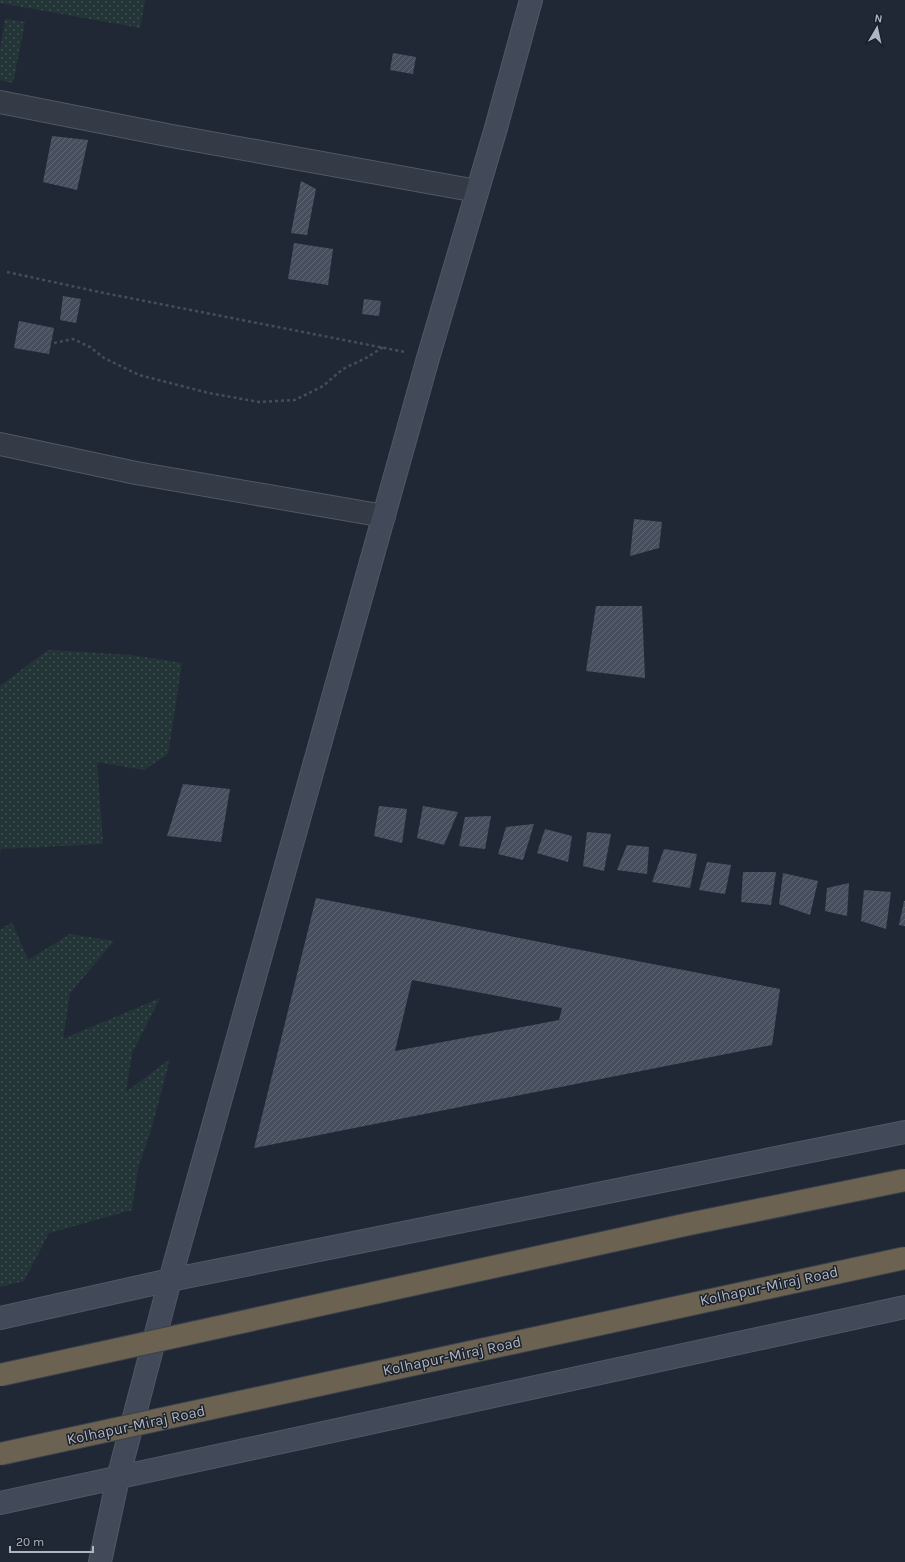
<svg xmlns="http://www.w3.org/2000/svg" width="905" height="1562" font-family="Karla,sans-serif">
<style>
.grass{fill:url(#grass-dots)}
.building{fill:url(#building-hatch);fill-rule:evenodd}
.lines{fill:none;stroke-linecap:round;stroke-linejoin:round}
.street-casing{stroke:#515864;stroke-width:24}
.secondary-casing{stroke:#515864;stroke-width:24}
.path{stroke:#405054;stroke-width:2.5;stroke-dasharray:3 3;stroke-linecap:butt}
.street{stroke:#343a46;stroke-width:22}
.secondary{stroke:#424958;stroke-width:22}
.highway-bridge-casing{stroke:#3c424d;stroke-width:24;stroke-linecap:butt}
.highway-bridge{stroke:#6b6251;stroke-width:22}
.labels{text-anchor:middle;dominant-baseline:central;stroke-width:3;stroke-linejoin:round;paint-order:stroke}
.street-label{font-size:15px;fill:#aeb5c3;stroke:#1a202a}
</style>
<defs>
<pattern id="grass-dots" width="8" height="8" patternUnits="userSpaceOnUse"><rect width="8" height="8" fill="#243537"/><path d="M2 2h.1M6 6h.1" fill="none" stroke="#415052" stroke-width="1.8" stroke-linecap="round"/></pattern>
<pattern id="building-hatch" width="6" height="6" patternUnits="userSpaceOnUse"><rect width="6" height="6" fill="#474f5f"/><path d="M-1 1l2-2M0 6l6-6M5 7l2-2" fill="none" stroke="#5f6674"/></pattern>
</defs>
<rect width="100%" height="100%" fill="#212835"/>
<path class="grass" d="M0 0H145L140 28 0 3Z
M5 19 25 22 13 83 0 80V51Z
M48 650 131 655 182 663 168 754 144 770 97 762 103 844 1 849 0 855V686Z
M12 922 28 960 70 934 114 941 70 993 63 1039 160 998 132 1053 126 1092 170 1059 151 1130 138 1168 132 1210 49 1233 24 1281 0 1287V930Z"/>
<path class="building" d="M393 53 416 57 413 74 390 70Z
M52 136 88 140 77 190 43 182Z
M301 181 316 189 307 235 291 233Z
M294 243 333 249 328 285 288 279Z
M63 296 81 299 76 323 60 320Z
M364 299 381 301 379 316 362 314Z
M19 321 54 328 49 354 14 348Z
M634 519 662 522 659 548 630 556Z
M596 606H642L645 678 586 671Z
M183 784 230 789 221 842 167 836Z
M379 806 407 809 402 843 374 836Z
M423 806 458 812 444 845 417 838Z
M491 816 485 849 459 846 465 817Z
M534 824 523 860 498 854 506 827Z
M545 829 572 836 568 862 537 853Z
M587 832 611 834 604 871 583 866Z
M627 845 649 847 647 874 617 870Z
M664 849 697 854 690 888 652 882Z
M707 862 731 865 725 894 699 890Z
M743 872H776L771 905 741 902Z
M783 873 818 881 810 915 779 904Z
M849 883 847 916 825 911 827 888Z
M864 890 891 892 886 929 861 921Z
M316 898 780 989 772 1045 254 1148ZM412 980 562 1008 559 1020 395 1051Z
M904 901H905V926L899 925Z"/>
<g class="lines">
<defs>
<path id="street" d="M0 102 172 136 477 191
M0 444 136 473 384 516"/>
<path id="secondary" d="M0 1318 170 1280 905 1132
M0 1503 905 1307
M100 1562 118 1478 170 1280 428 358 496 128 531 0"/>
</defs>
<use href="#street" class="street-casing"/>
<use href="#secondary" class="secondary-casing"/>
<path class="path" d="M7 272 104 293 405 352
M54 343 73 339 90 347 104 358 139 375 209 393 259 402 295 400 323 386 343 369 368 357 383 347"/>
<use href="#street" class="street"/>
<use href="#secondary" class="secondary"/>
<defs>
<path id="highway-bridge" d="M0 1375 689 1224 905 1180
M0 1454 905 1258"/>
</defs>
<use href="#highway-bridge" class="highway-bridge-casing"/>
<use href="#highway-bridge" class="highway-bridge"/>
</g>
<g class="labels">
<g class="street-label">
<text transform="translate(769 1286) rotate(-12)">Kolhapur-Miraj Road</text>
<text transform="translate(452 1356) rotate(-12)">Kolhapur-Miraj Road</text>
<text transform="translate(136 1425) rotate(-12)">Kolhapur-Miraj Road</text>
</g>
</g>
<g transform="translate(877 28) rotate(9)" stroke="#1a202a" stroke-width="3" paint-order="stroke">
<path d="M0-3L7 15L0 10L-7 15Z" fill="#aeb5c3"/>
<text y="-6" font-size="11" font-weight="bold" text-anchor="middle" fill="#aeb5c3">N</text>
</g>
<path d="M10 1546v6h83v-6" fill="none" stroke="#aeb5c3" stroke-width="2"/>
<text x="16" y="1546" font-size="12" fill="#aeb5c3" stroke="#1a202a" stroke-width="3" paint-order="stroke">20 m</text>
</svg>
